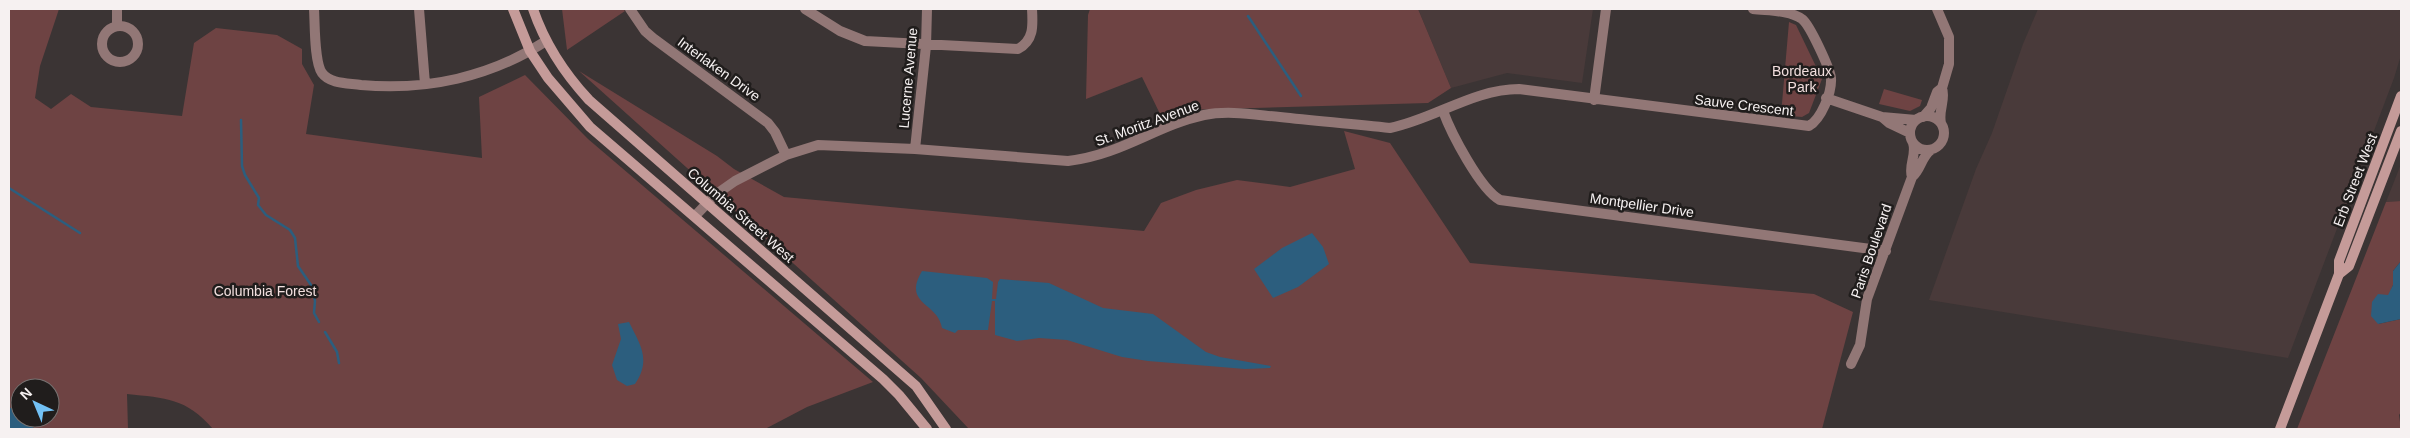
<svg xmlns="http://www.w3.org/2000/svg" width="2410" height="438" font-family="Helvetica,sans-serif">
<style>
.built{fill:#493a3a}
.green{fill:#6e4343}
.water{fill:#2c5e7e}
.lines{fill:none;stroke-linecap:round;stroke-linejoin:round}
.stream{stroke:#2c5e7e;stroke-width:2.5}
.street{stroke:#927776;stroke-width:10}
.secondary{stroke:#c59b99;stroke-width:10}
.labels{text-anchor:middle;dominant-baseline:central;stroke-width:5;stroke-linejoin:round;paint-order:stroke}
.street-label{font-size:14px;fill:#f6f1f1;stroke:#201d1c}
.park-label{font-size:14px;fill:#f2dfde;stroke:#201d1c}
</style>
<rect width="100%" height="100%" fill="#3b3434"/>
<path class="built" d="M1418 9H1593L1582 83 1507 73 1451 88Z
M2038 9H2399L2401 12V55L2394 78 2288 358 1929 300 1976 169 1992 133 2023 44Z
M2401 164V201L2386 202Z"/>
<path class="green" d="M9 9H59L40 66 35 98 51 109 71 94 91 107 182 116 194 43 216 28 277 35 302 49V64L314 85 306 134 482 158 479 97 525 75 588 139 873 382 807 407 765 429H213C186 398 166 398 127 394L128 429H35L23 418H50V388H20V415L12 408H9Z
M562 9H623L625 11 567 50Z
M1090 9H1418L1451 88 1428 103 1182 110 1162 118 1142 77 1086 99 1088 15Z
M1789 22 1796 25 1822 79 1809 113 1802 117 1781 115Z
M579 71 717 156 734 169 784 197 1144 231 1161 203 1196 190 1237 180 1290 187 1355 169 1344 131 1390 143 1470 263 1814 294 1853 312 1822 429H969L921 378Z
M1884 89 1922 100 1920 106 1910 111 1879 104Z
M2401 201V261L2393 271V285L2378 324 2401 319V412L2399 415 2401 429H2297L2386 202Z"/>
<path class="water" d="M1312 233 1323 247 1329 264 1298 287 1273 298 1254 269 1282 248Z
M2401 261V319L2378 324 2371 316 2372 302 2378 294 2388 295 2393 285V271Z
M922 271 987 278 993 282 992 299H996L998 282 1000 279 1049 283 1103 308 1153 314 1206 352 1220 357 1271 366 1270 368 1245 369 1148 361 1122 357 1067 340 1039 338 1017 341 995 335V301H992L988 330H958L955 333 942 328C938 302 902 305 922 271Z
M629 322C641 346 651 360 635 384L627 386 617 380 612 365 621 339 618 324Z
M9 408H12L20 418H23L35 429H9Z"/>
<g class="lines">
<path class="stream" d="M1248 16 1301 96
M241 120 242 166 245 175 259 198 258 205 266 215 290 230 295 238 298 266 311 285 315 301 314 313 319 322
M9 188 80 233
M325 332 337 352 339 363"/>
<path class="street" d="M314 9C315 23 314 62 322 73 330 84 348 83 361 85 426 91 491 77 546 41
M419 9 425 84
M630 9 645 31 653 38 768 123 775 132 786 155
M805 9 840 31 865 41 1018 49C1034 40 1033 26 1032 9
M102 44a18 18 0 1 1 36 0a18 18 0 1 1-36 0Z
M117 26V9
M1826 98 1882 117 1916 120
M1594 100 1606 9
M1443 111C1451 133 1480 189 1500 200L1886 251
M1910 133a17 17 0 1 1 34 0a17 17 0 1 1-34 0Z
M1882 117 1889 123 1910 133
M1923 117 1931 108 1937 92 1942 88 1949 64V37L1937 9
M1941 123C1938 110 1946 100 1942 88
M915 149 926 46 927 9
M1912 177C1908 165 1917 155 1913 143
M695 216 715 195 735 181 786 155 818 145 915 149 1068 161C1121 155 1157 125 1204 115 1229 110 1256 115 1280 117 1317 121 1354 124 1390 128 1434 119 1474 89 1519 89L1809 126C1821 119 1832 93 1831 78 1830 69 1810 25 1802 19 1789 10 1769 11 1753 9
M1851 364 1860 345 1867 299 1912 177C1921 170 1921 157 1931 150"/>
<path class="secondary" d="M513 9 530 51 548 78 590 127 883 379 899 395 927 429
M533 9C545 44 564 73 589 100L916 386 946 429
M2339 274 2349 266 2401 131
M2280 429 2339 274V261L2401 96"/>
</g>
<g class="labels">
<g class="street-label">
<text transform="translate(719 69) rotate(36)">Interlaken Drive</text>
<text transform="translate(908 78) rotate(-85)">Lucerne Avenue</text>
<text transform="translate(1744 105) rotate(7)">Sauve Crescent</text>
<text transform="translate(1147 123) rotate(-20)">St. Moritz Avenue</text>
<text transform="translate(2355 180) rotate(-69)">Erb Street West</text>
<text transform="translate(1642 205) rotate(8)">Montpellier Drive</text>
<text transform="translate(741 215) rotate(41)">Columbia Street West</text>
<text transform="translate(1871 251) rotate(-71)">Paris Boulevard</text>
</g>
<g class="park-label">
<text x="1802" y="71">Bordeaux<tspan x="1802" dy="16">Park</tspan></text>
<text x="265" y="291">Columbia Forest</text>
</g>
</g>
<rect width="2410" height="438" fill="none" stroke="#f6f1f1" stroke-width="20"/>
<g transform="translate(35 403) rotate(316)"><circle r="24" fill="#201d1c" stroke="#767271"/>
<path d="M0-4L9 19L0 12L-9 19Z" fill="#72c1f5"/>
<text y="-8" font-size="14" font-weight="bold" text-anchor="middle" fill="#f6f1f1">N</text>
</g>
</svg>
